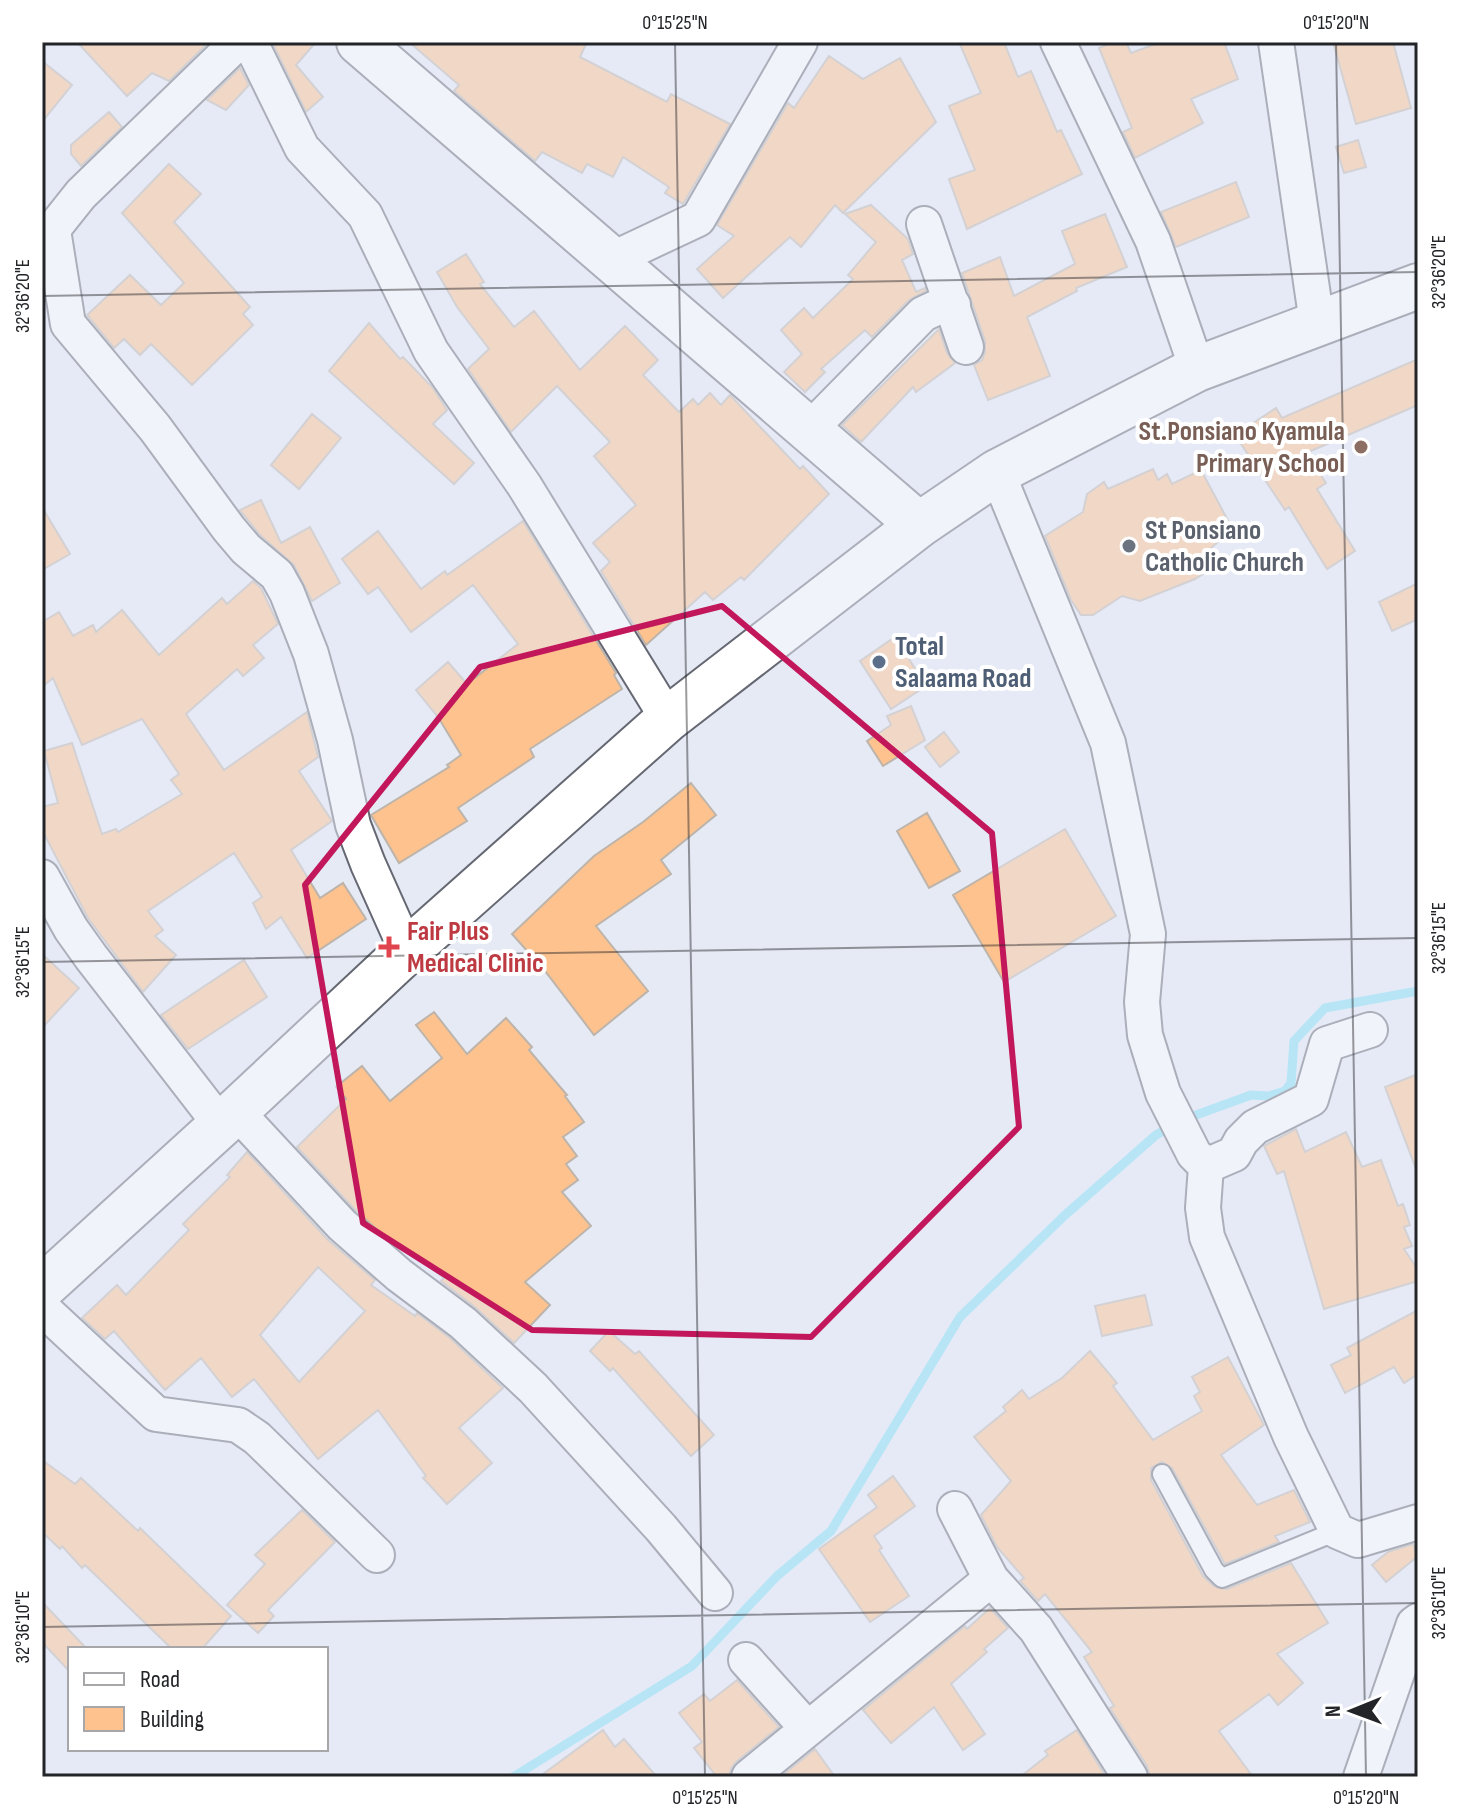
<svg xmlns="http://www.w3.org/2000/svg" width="1460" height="1819" font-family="'Sofia Sans Condensed',sans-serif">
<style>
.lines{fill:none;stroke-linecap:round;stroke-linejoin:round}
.stream{stroke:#7fe1f6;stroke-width:9}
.building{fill:#fdc28d;stroke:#bdb4ab;stroke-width:2;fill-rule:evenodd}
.lane-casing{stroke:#656872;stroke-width:22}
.street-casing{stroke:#656872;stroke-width:38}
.secondary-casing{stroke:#656872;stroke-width:48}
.lane{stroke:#fff;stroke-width:18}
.street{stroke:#fff;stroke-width:34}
.secondary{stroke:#fff;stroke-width:44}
.marked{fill:none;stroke:#c2185b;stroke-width:6;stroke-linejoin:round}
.ticks{fill:none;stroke:#232428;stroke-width:2;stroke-opacity:0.45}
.education-dot{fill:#8d6e63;stroke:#fff;stroke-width:3}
.worship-dot{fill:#6b7280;stroke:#fff;stroke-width:3}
.service-dot{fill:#5c6f8a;stroke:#fff;stroke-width:3}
.health-dot{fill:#e0444e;stroke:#fff;stroke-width:3}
.labels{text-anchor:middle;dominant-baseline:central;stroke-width:8;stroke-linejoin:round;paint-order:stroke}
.education-label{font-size:28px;font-weight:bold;fill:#785e54;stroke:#fff;text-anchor:end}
.worship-label{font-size:28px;font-weight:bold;fill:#5b616d;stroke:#fff;text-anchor:start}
.service-label{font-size:28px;font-weight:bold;fill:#4e5e75;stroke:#fff;text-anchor:start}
.health-label{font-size:28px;font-weight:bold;fill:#be3a42;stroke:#fff;text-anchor:start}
.neatline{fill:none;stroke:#232428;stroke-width:3}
.ticks-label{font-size:20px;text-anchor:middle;fill:#232428}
</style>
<rect width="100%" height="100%" fill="#e6eaf5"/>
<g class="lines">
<path class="stream" d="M1185 1119 1251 1095 1269 1096 1285 1091 1291 1083 1294 1041 1325 1008 1418 991
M513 1777 692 1666 777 1576 831 1531 960 1317 1064 1216 1156 1135 1172 1126"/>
</g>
<path class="building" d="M77 42H209L169 81 152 73 127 96Z
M272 42H316L296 65 323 97 306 112Z
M409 42H587L580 57 667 102 671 94 730 124 683 204 665 193 669 187 623 157 613 177 587 164 582 173 542 152 535 161 454 91 459 85Z
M959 42H1004L1018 77 1031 71 1057 132 1061 130 1082 174 967 229 949 179 975 170 949 106 981 93Z
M1114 42H1126L1131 53 1161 42H1224L1238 79 1191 99 1203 123 1135 158 1123 132 1132 128 1099 48Z
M1333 42H1393L1411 108 1356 124Z
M829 56 863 79 900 58 936 122 843 213 835 205 801 247 790 237 723 298 697 269 734 236 717 225 788 103 794 108Z
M42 61 72 85 42 122Z
M240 68 249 85 226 110 207 100Z
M109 112 122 127 81 166 71 154V145Z
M1358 140 1366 167 1344 173 1336 147Z
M169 164 201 194 174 222 250 307 243 314 253 325 192 385 151 344 140 355 124 339 114 348 87 315 130 275 161 305 184 283 122 213Z
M1236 182 1249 217 1176 247 1161 212Z
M871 205 908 239 913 254 902 260 916 292 925 288 926 291 909 300 872 337 865 330 821 369 825 372 805 392 784 372 802 354 781 330 804 308 813 318 853 279 848 275 876 242 845 214Z
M1105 214 1127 267 1076 288 1077 291 1027 317 1050 376 988 400 974 365 982 360 985 352V341L962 273 1000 257 1014 296 1075 264 1062 231Z
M466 254 484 282 480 284 514 327 534 311 580 370 625 326 658 360 643 375 679 412 693 399 698 405 710 393 721 405 730 395 800 469 803 466 829 494 744 580 741 577 713 600 705 592 646 645 601 571 610 562 593 543 636 505 594 456 610 442 557 386 511 432 468 369 489 349 457 307 437 272Z
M369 323 400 359 403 357 433 388 447 410 433 424 474 463 454 484 329 371Z
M939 329 947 353 955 363 916 392 913 387 861 442 842 425Z
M1418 359V405L1306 453 1326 483 1317 489 1355 551 1327 569 1289 507 1285 510 1235 435 1276 408 1282 418Z
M312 414 341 438 299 489 271 465Z
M1153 469 1158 480 1167 474 1172 484 1201 470 1232 528 1198 561 1206 572 1195 579 1140 601 1122 596 1093 615H1081L1071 600 1045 536 1083 512 1087 494 1104 482 1108 489Z
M261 500 281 543 310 527 340 583 312 601 294 565 260 535 240 510Z
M42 507 70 554 42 570Z
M523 521 616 673 614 675 622 689 530 749 534 757 458 808 467 821 399 863 371 815 449 767 447 765 461 755 438 717 416 690 448 662 467 684 518 644 473 585 411 632 378 587 368 594 342 559 378 531 421 589 445 571 447 575Z
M253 581 261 588 278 624 253 645 264 658 243 676 237 669 186 714 224 770 307 712 318 757 299 771 332 821 291 850 320 898 343 883 366 919 307 958 281 917 266 929 253 903 262 897 234 853 148 911 163 930 155 936 176 955 143 992 88 918 42 830V807L58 803 44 751 72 743 102 834 116 829 118 832 182 794 171 780 179 774 142 719 82 745 53 678 42 687V622L59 612 73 636 93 625 96 632 122 610 159 655 222 598 227 604Z
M1418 583V619L1392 631 1379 602Z
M895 637 926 686 891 709 860 661Z
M911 706 925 740 883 766 867 741 891 725 887 716Z
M944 732 959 752 940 767 925 747Z
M691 783 716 815 661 860 671 874 596 926 648 991 594 1035 545 971 512 934 594 856 643 822Z
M927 813 960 871 929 888 897 831Z
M1065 829 1116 916 1004 982 953 895Z
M42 954 79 988 42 1028Z
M244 960 267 997 188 1049 161 1015Z
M434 1012 467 1054 506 1018 532 1047 529 1050 567 1095 565 1096 584 1122 563 1137 577 1156 566 1164 578 1180 562 1192 591 1226 525 1282 550 1305 514 1343 476 1308 441 1281 444 1278 400 1245 398 1248 356 1211 297 1147 346 1099 336 1087 362 1066 390 1101 442 1058 416 1025Z
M1418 1074V1169H1416L1385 1087Z
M1296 1129 1305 1152 1346 1132 1362 1167 1381 1160 1398 1206 1403 1204 1410 1225 1404 1227 1412 1246 1404 1249 1418 1270V1281L1324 1309 1284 1171 1277 1174 1264 1146Z
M247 1152 327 1239 375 1280 371 1285 415 1316 417 1313 450 1338 503 1388 459 1428 492 1463 447 1504 423 1478 426 1476 378 1410 318 1459 254 1379 232 1397 201 1358 165 1390 114 1331 105 1339 82 1318 117 1285 126 1295 189 1230 183 1224 230 1177 227 1175ZM318 1267 365 1311 299 1382 260 1335Z
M1145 1295 1152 1325 1102 1336 1095 1306Z
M1418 1310V1374L1404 1383 1394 1367 1345 1393 1331 1365 1351 1355 1347 1348Z
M609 1331 635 1354 639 1351 714 1435 691 1456 613 1368 610 1371 590 1351Z
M1090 1351 1117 1383 1113 1386 1153 1440 1202 1411 1194 1396 1200 1392 1192 1377 1228 1357 1264 1425 1221 1455 1257 1505 1294 1490 1310 1522 1275 1536 1279 1542 1225 1564 1172 1468 1162 1462 1151 1468V1480L1203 1576 1214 1586 1227 1589 1291 1563 1328 1623 1277 1654 1303 1683 1278 1705 1269 1694 1219 1731 1253 1777H1150L1147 1766 1110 1708 1114 1706 1084 1657 1092 1652 1045 1594 1038 1601 1020 1581 1024 1578 997 1547 981 1515 1011 1481 974 1437 1006 1411 1003 1407 1022 1390 1029 1399 1062 1378Z
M42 1460 75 1484 81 1478 138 1531 140 1528 231 1616 202 1649H172L85 1565 82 1568 62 1546 60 1549 42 1532Z
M893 1476 915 1506 874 1536 882 1548 879 1550 909 1596 870 1622 819 1549 877 1507 868 1495Z
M302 1510 335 1542 268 1610 274 1616 258 1633 227 1605 265 1564 255 1555Z
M1413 1544 1418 1556 1386 1582 1372 1565 1388 1552Z
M42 1602 87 1649H70V1672L42 1642Z
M990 1608 1008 1628 984 1649 987 1652 951 1684 985 1734 963 1750 934 1707 891 1743 863 1710 965 1626 967 1629Z
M737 1680 779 1727 736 1762 731 1769 729 1777H717L694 1748 702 1742 679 1713 704 1694 710 1701Z
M603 1730 615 1747 624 1739 657 1777H539Z
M1077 1730 1106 1777H1020L1048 1755 1045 1751Z
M815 1749 835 1777H787L784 1774Z"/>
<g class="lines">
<defs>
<path id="lane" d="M1162 1474 1214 1570 1222 1578 1337 1531"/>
<path id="street" d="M250 42 302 148 365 215 431 351 524 485 668 719
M1058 42 1153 241 1197 369
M1276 42 1317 323
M924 224 966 347
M53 230 68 324 155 428 229 529 246 549 277 575 287 593 311 654 335 740 353 825 368 864 407 951
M42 243 81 194 238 42
M611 260 698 219 800 42
M809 430 923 314 938 307 953 305
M997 472 1108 743 1148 934 1142 1002 1145 1035 1163 1093 1194 1154 1206 1166 1203 1208 1207 1237 1291 1437 1337 1531 1358 1540 1418 1522
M42 877 71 929 91 957 221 1125
M236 1111 342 1225 399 1275 463 1323 533 1388 661 1528 715 1593
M1206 1166 1234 1154 1241 1141 1255 1127 1311 1099 1327 1044 1370 1030
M42 1308 156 1414 238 1425 257 1438 377 1555
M955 1509 991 1579 1036 1629 1130 1777
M746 1660 807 1728
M749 1777 991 1579
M1361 1777 1414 1624 1418 1621"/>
<path id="secondary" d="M359 42 919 525
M42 1288 221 1125 407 951 668 719 919 525 997 472 1197 369 1418 286"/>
</defs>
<use href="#lane" class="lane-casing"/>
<use href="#street" class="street-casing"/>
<use href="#secondary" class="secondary-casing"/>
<use href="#lane" class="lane"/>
<use href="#street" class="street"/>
<use href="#secondary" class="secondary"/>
</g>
<path d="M0 0H1460V1819H0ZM722 606 992 833 1019 1127 811 1337 532 1330 363 1223 305 885 480 667Z" fill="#e6eaf5" fill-opacity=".55" fill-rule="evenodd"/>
<path class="marked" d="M722 606 992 833 1019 1127 811 1337 532 1330 363 1223 305 885 480 667Z"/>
<path class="ticks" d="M675 42 705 1777M1336 42 1366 1777M42 296 1418 272M42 962 1418 938M42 1627 1418 1603M42 1680 44 1777"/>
<circle class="education-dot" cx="1361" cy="447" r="8"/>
<circle class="worship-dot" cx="1129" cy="546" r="8"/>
<circle class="service-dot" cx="879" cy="662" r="8"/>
<path class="health-dot" d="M385 935h8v8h8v8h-8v8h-8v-8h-8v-8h8z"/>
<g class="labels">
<g class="education-label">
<text x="1345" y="431">St.Ponsiano Kyamula<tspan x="1345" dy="32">Primary School</tspan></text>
</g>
<g class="worship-label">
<text x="1145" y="530">St Ponsiano<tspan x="1145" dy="32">Catholic Church</tspan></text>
</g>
<g class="service-label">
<text x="895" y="646">Total<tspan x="895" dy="32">Salaama Road</tspan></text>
</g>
<g class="health-label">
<text x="407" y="931">Fair Plus<tspan x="407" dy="32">Medical Clinic</tspan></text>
</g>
</g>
<rect width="1460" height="1819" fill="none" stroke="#ffffff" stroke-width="88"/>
<rect x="68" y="1647" width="260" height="104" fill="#ffffff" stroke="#a7a7a9" stroke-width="2"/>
<rect x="84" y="1673" width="40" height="12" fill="#ffffff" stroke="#a7a7a9" stroke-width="2"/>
<text x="140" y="1687" font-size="24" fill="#232428">Road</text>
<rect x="84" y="1707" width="40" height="24" fill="#fdc28d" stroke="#a7a7a9" stroke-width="2"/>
<text x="140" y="1727" font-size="24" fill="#232428">Building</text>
<g transform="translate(1352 1711) rotate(269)" stroke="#ffffff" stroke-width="6" paint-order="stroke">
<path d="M0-6L14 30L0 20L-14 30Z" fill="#232428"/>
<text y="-12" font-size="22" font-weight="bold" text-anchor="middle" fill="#232428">N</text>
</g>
<rect x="44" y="44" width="1372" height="1731" class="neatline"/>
<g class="ticks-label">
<text x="675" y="29">0°15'25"N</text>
<text x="1336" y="29">0°15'20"N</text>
<text transform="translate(1438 272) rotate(-90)" y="7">32°36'20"E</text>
<text transform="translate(22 296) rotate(-90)" y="7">32°36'20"E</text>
<text transform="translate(1438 938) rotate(-90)" y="7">32°36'15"E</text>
<text transform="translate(22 962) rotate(-90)" y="7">32°36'15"E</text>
<text transform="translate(1438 1603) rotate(-90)" y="7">32°36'10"E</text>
<text transform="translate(22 1627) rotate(-90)" y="7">32°36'10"E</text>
<text x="705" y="1804">0°15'25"N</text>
<text x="1366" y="1804">0°15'20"N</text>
</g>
</svg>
